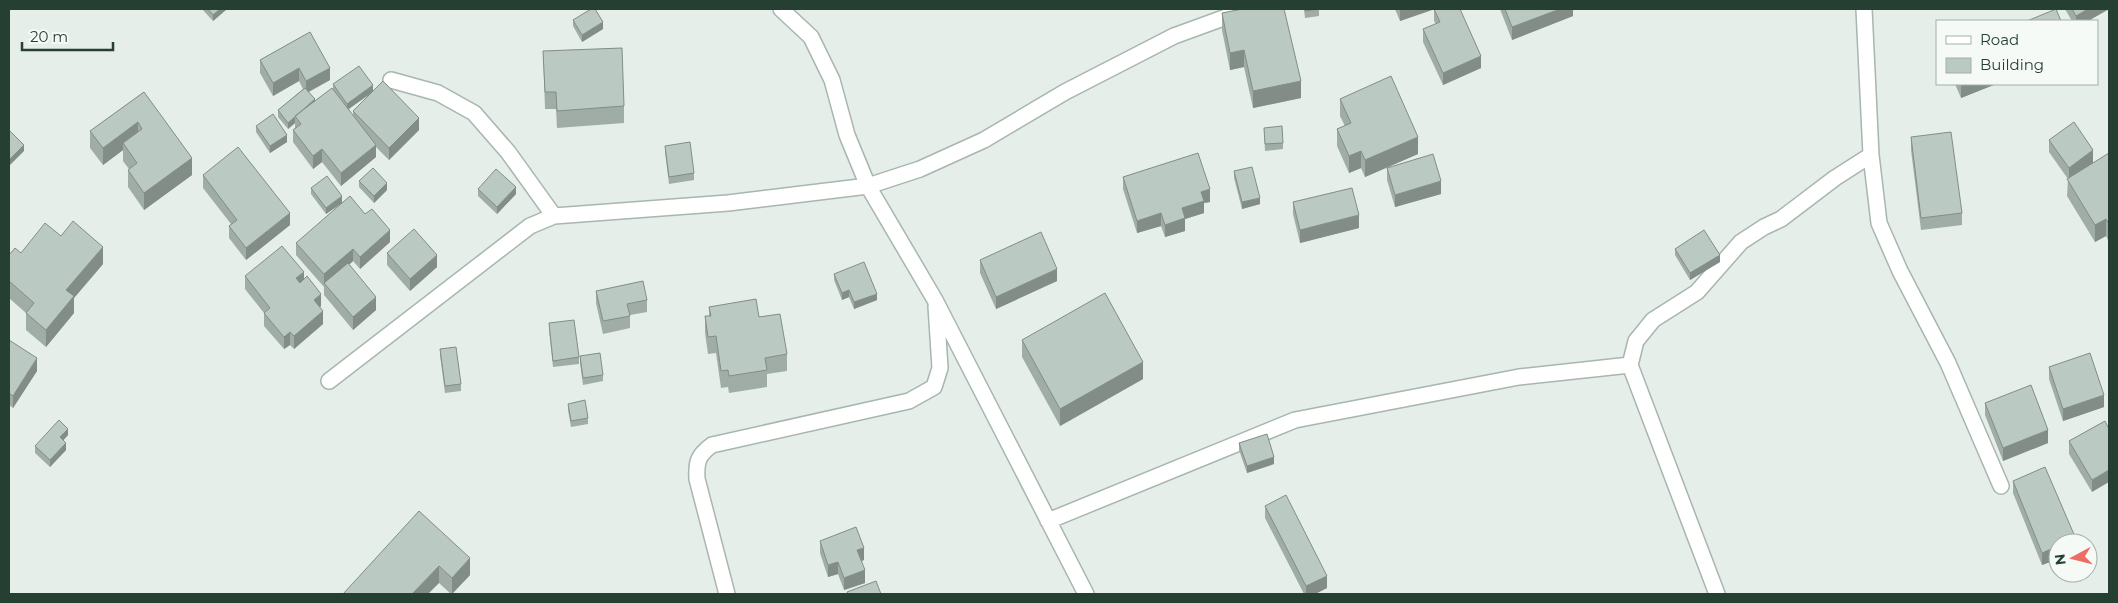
<svg xmlns="http://www.w3.org/2000/svg" width="2118" height="603" font-family="Montserrat,sans-serif">
<style>
.lines{fill:none;stroke-linecap:round;stroke-linejoin:round}
.minor-casing{stroke:#a8b6ae;stroke-width:18}
.minor{stroke:#fff;stroke-width:15}
.wall{fill:#a0ada6;fill-rule:evenodd}
.shaded-wall{fill:#828d87}
.building{fill:#bac9c1;stroke:#828d87}
</style>
<rect width="100%" height="100%" fill="#e5eee8"/>
<g class="lines">
<defs>
<path id="minor" d="M781 9 811 37 832 80 847 135 868 186 935 300 1086 594
M1864 9 1871 155 1879 223 1900 271 1948 363 2001 486
M391 80 438 93 474 113 508 152 554 216
M329 381 530 226 554 216 728 203 868 186 920 169 984 140 1065 92 1174 36 1248 9
M1048 521 1295 420 1519 377 1630 365
M727 594 697 479C696 462 698 455 712 445L909 401 934 387 940 368 936 306
M1717 594 1630 365 1636 341 1653 320 1697 292 1741 242 1764 227 1781 219 1835 178 1871 155"/>
</defs>
<use href="#minor" class="minor-casing"/>
<use href="#minor" class="minor"/>
</g>
<path class="wall" d="M202 9H227L213 21Z
M1304 9H1319V16L1305 18Z
M1395 9H1460L1481 68 1443 85 1423 42V29L1436 24 1434 21V9L1400 21Z
M1500 9H1573V16L1512 40Z
M2065 9H2109L2088 21H2072Z
M1222 13 1301 98 1253 108 1244 67 1230 70 1222 30Z
M573 20 603 29 582 42 573 26Z
M310 32 330 80 309 92 315 101 333 89V84L373 92 419 130 389 160 376 147V157L341 186 322 162 313 169 293 142V130L295 128V123L288 129 278 117V110L303 89 299 81 273 96 260 73V60ZM372 92 353 111V116L349 109Z
M543 51 624 106V123L557 128 556 109H545Z
M1955 84H1996L1961 98Z
M144 92 192 175 144 210 128 187V170L129 169 123 161V150L103 165 90 148V131Z
M1340 99 1418 154 1365 177 1361 168 1349 173 1337 146V129L1345 126 1340 116Z
M256 126 287 142 270 153 256 132Z
M1264 128 1283 143V149L1265 151Z
M1911 137 1962 213V225L1921 230 1911 150Z
M2049 140 2093 163 2109 153V242L2106 236 2095 242 2067 196 2068 179 2049 152Z
M665 146 694 173V180L669 184 665 152Z
M1387 168 1441 194 1395 207 1387 180Z
M1234 171 1260 204 1242 209 1234 178Z
M203 175 290 225 246 260 229 238V226L231 224 203 188Z
M1123 177 1210 202 1204 203V213L1185 219V231L1165 237 1161 226 1137 233 1123 189Z
M359 181 387 190 374 203 359 187Z
M311 188 342 203 326 214 311 194Z
M478 189 516 194 497 214 478 196Z
M1293 202 1359 228 1300 243 1293 214Z
M61 236 103 264 74 298V313L46 347 26 330V313L9 298V255L21 253Z
M390 242 360 269 353 261 349 265 376 310 353 330 324 295V286V287L296 255V243Z
M1675 249 1720 262 1690 280 1675 255Z
M387 253 437 267 410 291 387 265Z
M980 260 1057 281 996 309 980 273Z
M834 274 877 300 854 309 849 297 842 300 834 280Z
M245 276 304 279 321 306 320 307 323 324 294 349 290 345 284 349 264 326V313L245 289Z
M596 291 647 300V312L630 315V328L603 334 596 303Z
M709 307 759 317 787 354V371L767 374V387L729 393 728 387 721 388 716 353 708 354 705 333V316H709Z
M549 323 579 357V364L553 367 549 330Z
M9 340 37 371 13 408 9 405Z
M1022 340 1143 379 1060 426 1022 357Z
M440 349 461 384V391L445 393 440 355Z
M580 356 603 375V381L583 385 580 363Z
M2049 367 2104 407 2063 421 2049 379Z
M1985 403 2048 443 2003 461 1985 415Z
M568 404 588 418V424L571 427 568 410Z
M2105 421 2092 492 2069 454V441Z
M68 435 63 440 66 450 50 467 35 453V446Z
M1239 443 1274 464 1247 473 1239 450Z
M2013 481 2076 543H2058V559L2042 565 2013 493Z
M1265 506 1327 588 1315 594H1304L1265 518Z
M419 511 470 575 452 594H451L439 583Z
M820 541 864 560 861 561 865 583 844 590 838 574 828 577 820 553Z"/>
<path class="shaded-wall" d="M220 9H227L213 21V15Z
M1400 9H1435L1400 21Z
M1560 9H1573V16L1512 40V27Z
M2088 9H2109L2088 21H2076V16Z
M603 22V29L582 42V35Z
M1244 50V67L1230 70V53Z
M1481 56V68L1443 85V73Z
M299 68V81L273 96V83Z
M330 68V80L306 93V81Z
M1301 81V98L1253 108V91Z
M1965 84H1996L1961 98V86Z
M373 85V92L347 110V104Z
M315 99V106L295 116V123L288 129V123Z
M419 118V130L389 160V148Z
M138 122V140L123 143V150L103 165V148Z
M287 135V142L270 153V146Z
M1418 137V154L1365 177V160Z
M24 145V151L9 166V160Z
M376 145V157L341 186V173Z
M322 149V162L313 169V156Z
M2093 150V163L2069 180V168Z
M1361 151V168L1349 173V156Z
M192 158V175L144 210V193Z
M1441 181V194L1395 207V195Z
M387 183V190L374 203V196Z
M516 187V194L497 214V207Z
M1210 189V202L1204 203V213L1185 219V231L1165 237V225L1182 208 1201 192Z
M342 196V203L326 214V208Z
M1260 198V204L1242 209V202Z
M290 213V225L246 260V248Z
M1161 213V226L1137 233V221Z
M1359 215V228L1300 243V230Z
M2106 219V236L2095 242V225Z
M390 230V242L360 269V257Z
M103 247V264L74 298V313L46 347V330L66 290Z
M353 249V261L326 285 324 283V287V274Z
M437 255V267L410 291V279Z
M1720 255V262L1690 280V273Z
M1057 269V281L996 309V297Z
M304 272V284L296 291V278Z
M849 290V297L842 300V293Z
M321 294V306L314 312V300Z
M877 294V300L854 309V302Z
M376 297V310L353 330V317Z
M323 311V324L294 349V336Z
M290 332V345L284 349V337Z
M37 358V371L13 408V396Z
M1143 362V379L1060 426V409Z
M2104 395V407L2063 421V409Z
M68 429V435L60 444V437Z
M2048 430V443L2003 461V448Z
M66 443V450L50 467V460Z
M1274 457V464L1247 473V466Z
M2109 470V482L2092 492V480Z
M2076 539V543H2066Z
M2058 546V559L2042 565V553Z
M864 548V560L857 563V550Z
M470 558V575L452 594V578Z
M838 562V574L828 577V565Z
M439 566V583L428 594H412Z
M865 570V583L844 590V578Z
M1327 576V588L1315 594H1306V586Z"/>
<path class="building" d="M208 9H220L213 15Z
M591 9H595L603 22 582 35 573 20Z
M1242 9H1284L1301 81 1253 91 1244 50 1230 53 1222 13Z
M1305 9H1319L1305 11Z
M1434 9H1460L1481 56 1443 73 1423 29 1440 22Z
M1505 9H1560L1512 27Z
M2056 9 2061 21H2027Z
M2072 9H2088L2076 16Z
M310 32 330 68 306 81 299 68 273 83 260 60Z
M622 48 624 106 557 111 556 92H545L543 51Z
M359 66 373 85 347 104 333 84Z
M1391 76 1418 137 1365 160 1361 151 1349 156 1337 129 1351 123 1340 99Z
M383 81 419 118 389 148 353 111Z
M305 88 315 99 288 123 278 110Z
M332 88 376 145 341 173 322 149 313 156 293 130 301 124 295 116Z
M144 92 192 158 144 193 128 170 137 163 123 143 142 129 138 122 103 148 90 131Z
M273 114 287 135 270 146 256 126Z
M2074 122 2093 150 2069 168 2049 140Z
M1282 126 1283 143 1265 144 1264 128Z
M9 130 24 145 9 160Z
M1951 132 1962 213 1921 218 1911 137Z
M690 142 694 173 669 177 665 146Z
M238 147 290 213 246 248 229 226 237 220 203 175Z
M1198 153 1210 189 1201 192 1204 201 1182 208 1185 218 1165 225 1161 213 1137 221 1123 177Z
M2109 153V224L2106 219 2095 225 2067 179Z
M1433 154 1441 181 1395 195 1387 168Z
M1252 167 1260 198 1242 202 1234 171Z
M373 168 387 183 374 196 359 181Z
M496 169 516 187 497 207 478 189Z
M327 176 342 196 326 208 311 188Z
M1352 188 1359 215 1300 230 1293 202Z
M350 196 365 214 372 209 390 230 360 257 353 249 324 274 296 243Z
M73 221 103 247 66 290 74 296 46 330 26 313 34 303 9 281V255L15 248 21 253 45 223 61 236Z
M414 229 437 255 410 279 387 253Z
M1704 230 1720 255 1690 273 1675 249Z
M1041 232 1057 269 996 297 980 260Z
M282 246 304 272 296 278 300 283 307 276 321 294 314 300 323 311 294 336 290 332 284 337 264 313 270 308 245 276Z
M864 262 877 294 854 302 849 290 842 293 834 274Z
M348 263 376 297 353 317 324 283Z
M643 281 647 300 627 304 630 316 603 321 596 291Z
M1105 293 1143 362 1060 409 1022 340Z
M756 299 759 317 780 314 787 354 765 358 767 370 729 376 728 370 721 371 716 336 708 337 705 316H711L709 307Z
M574 320 579 357 553 361 549 323Z
M9 340 37 358 13 396 9 393Z
M456 347 461 384 445 386 440 349Z
M600 353 603 375 583 378 580 356Z
M2090 353 2104 395 2063 409 2049 367Z
M2031 385 2048 430 2003 448 1985 403Z
M585 400 588 418 571 421 568 404Z
M59 420 68 429 60 437 66 443 50 460 35 446Z
M2105 421 2109 429V470L2092 480 2069 441Z
M1267 434 1274 457 1247 466 1239 443Z
M2045 467 2076 539 2066 543H2058V546L2042 553 2013 481Z
M1286 495 1327 576 1306 586 1265 506Z
M419 511 470 558 452 578 439 566 412 594H343Z
M856 527 864 548 857 550 865 570 844 578 838 562 828 565 820 541Z
M876 581 881 594H848L847 592Z"/>
<rect width="2118" height="603" fill="none" stroke="#253f33" stroke-width="20"/>
<rect x="1936" y="20" width="162" height="65" fill="#f6faf7" stroke="#a2afa9"/>
<rect x="1946" y="36" width="25" height="8" fill="#ffffff" stroke="#a2afa9"/>
<text x="1980" y="45" font-size="15" fill="#253f33">Road</text>
<rect x="1946" y="58" width="25" height="15" fill="#bac9c1" stroke="#a2afa9"/>
<text x="1980" y="70" font-size="15" fill="#253f33">Building</text>
<g transform="translate(2073 558) rotate(263)"><circle r="24" fill="#f6faf7" stroke="#a2afa9"/>
<path d="M0-4L9 19L0 12L-9 19Z" fill="#ed6c64"/>
<text y="-8" font-size="14" font-weight="bold" text-anchor="middle" fill="#253f33">N</text>
</g>
<path d="M22 42v8h91v-8" fill="none" stroke="#253f33" stroke-width="2.5"/>
<text x="30" y="42" font-size="15" fill="#253f33" stroke="#f6faf7" stroke-width="4" paint-order="stroke">20 m</text>
</svg>
